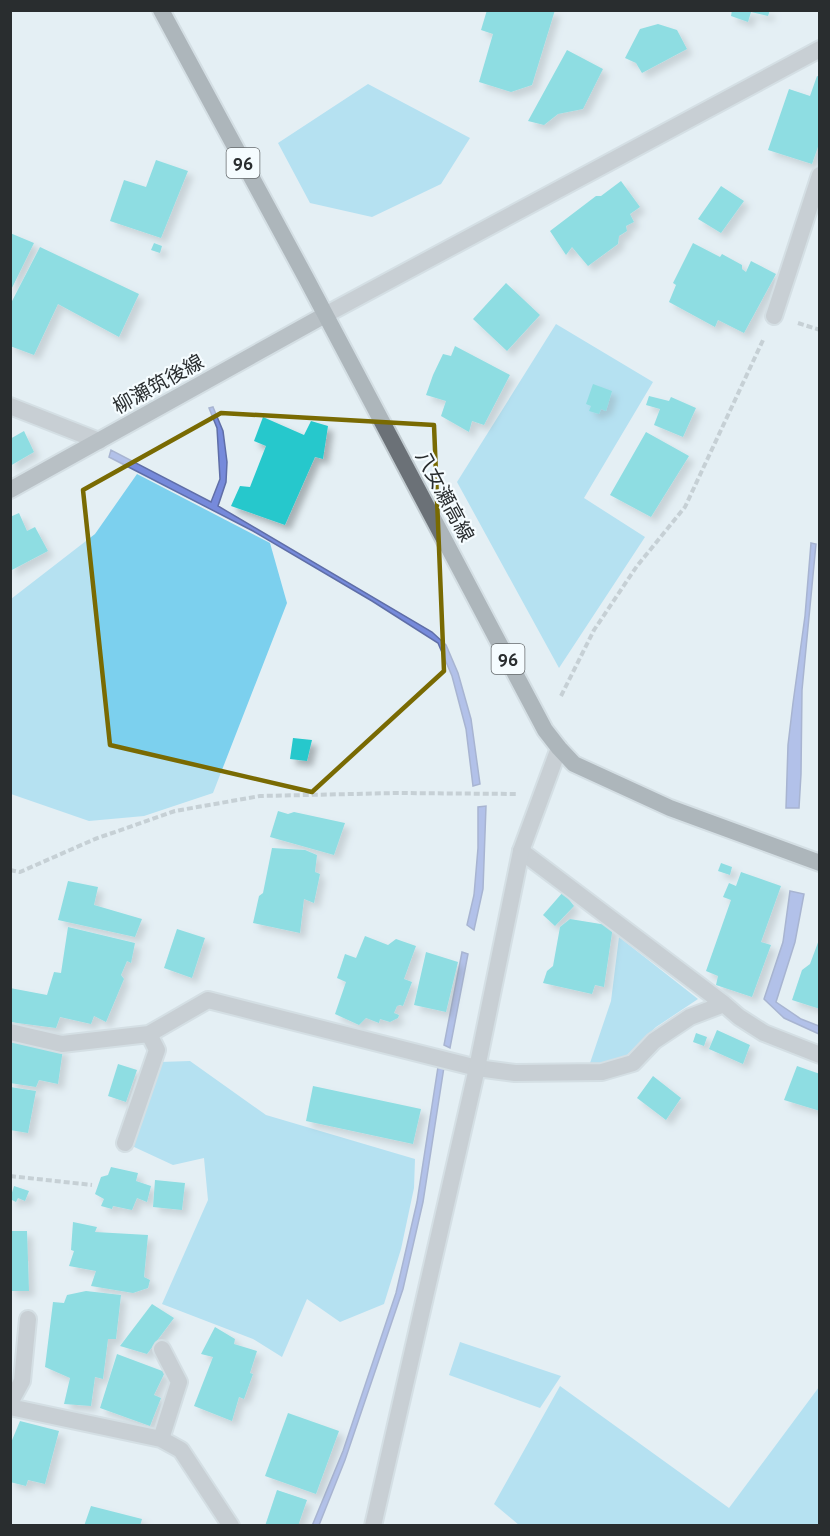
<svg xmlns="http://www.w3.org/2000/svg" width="830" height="1536" font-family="'PT Sans','Noto Sans JP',sans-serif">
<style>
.green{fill:#7cd0ee}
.water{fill:#768adb;stroke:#5f6ea7;stroke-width:1.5}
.building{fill:#27c8cc;filter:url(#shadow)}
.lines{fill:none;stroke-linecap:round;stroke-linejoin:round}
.service-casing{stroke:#c2ccd1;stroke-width:20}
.minor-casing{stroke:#c2ccd1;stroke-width:20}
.tertiary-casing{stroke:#c2ccd1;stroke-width:20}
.secondary-casing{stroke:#c2ccd1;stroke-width:20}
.primary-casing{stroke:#c2ccd1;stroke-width:20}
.path{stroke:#a2abaf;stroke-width:4;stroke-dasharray:6 3;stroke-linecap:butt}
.service{stroke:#a6a9ad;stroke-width:16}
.minor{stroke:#a6a9ad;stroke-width:16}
.tertiary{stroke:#a6a9ad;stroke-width:16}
.secondary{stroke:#83888d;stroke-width:16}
.primary{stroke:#6b7177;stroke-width:16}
.marked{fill:none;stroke:#796a02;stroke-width:4.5;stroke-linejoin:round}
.labels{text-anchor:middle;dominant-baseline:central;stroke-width:4.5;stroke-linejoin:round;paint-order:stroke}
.shield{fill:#f5fcff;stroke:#666b6d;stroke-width:1.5}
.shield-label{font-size:18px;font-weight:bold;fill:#292d2f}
.street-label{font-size:20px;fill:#292d2f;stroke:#f5fcff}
</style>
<defs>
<filter id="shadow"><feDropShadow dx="5.5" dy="5.5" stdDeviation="3" flood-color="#0004"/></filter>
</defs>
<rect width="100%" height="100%" fill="#e4eff4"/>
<path class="green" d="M368 84 470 138 441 184 372 217 310 203 278 143Z
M556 324 653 382 584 498 645 537 559 668 457 482Z
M137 474 270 543 287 603 213 793 144 816 89 821 11 794V599L95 534Z
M619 937 698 999 656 1027 624 1058 589 1066 611 1001Z
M190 1061 266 1115 415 1159 414 1188 401 1249 384 1304 340 1322 307 1299 282 1357 253 1339 162 1304 208 1200 204 1158 173 1165 132 1146 160 1062Z
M460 1342 561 1376 540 1408 449 1375Z
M560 1386 729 1508 819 1387V1525H519L494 1504Z"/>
<path class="water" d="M213 407 223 431 227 462 226 482 218 506 432 632 446 645 458 673 471 719 480 784 473 786 466 729 452 676 438 643 372 601 253 531 109 457 111 450 211 502 220 479 217 428 209 408Z
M811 543 816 544 802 690 801 774 799 808H786L788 745 793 703 805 616Z
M486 806 483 889 474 930 467 925 474 895 478 848V807Z
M790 891 804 894 795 942 776 1002 801 1019 819 1026V1034L784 1018 764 999 783 942Z
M462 952 468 954 450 1048 444 1045Z
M438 1067H444L423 1202 403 1289 345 1460 319 1525 312 1526 343 1451 396 1293 417 1202Z"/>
<path class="building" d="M487 10H555L532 85 511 92 479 82 493 34 481 30Z
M732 10H770L768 16 751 12 748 22 731 16Z
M658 24 677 30 687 49 642 73 636 63 625 58 640 29Z
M567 50 603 69 583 109 558 114 544 125 528 121Z
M817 76 820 77V141L812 164 768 150 789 89 810 96Z
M156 160 188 171 161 238 110 221 124 180 146 187Z
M621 181 640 207 630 214 634 222 626 226 627 231 619 236 618 244 588 266 572 247 566 255 550 231 596 196H601Z
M721 186 744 201 721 233 698 219Z
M10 233 34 243 10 292Z
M154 243 162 246 160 253 151 250Z
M693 243 720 257 722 254 742 265V269L746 272 751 261 776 274 744 333 718 320 715 327 669 302 676 285 673 283Z
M40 247 139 294 119 337 58 304 34 355 10 346V305Z
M506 283 540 315 507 351 473 319Z
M455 346 510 375 484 425 472 421 469 432 441 416 446 401 426 395 433 375 443 354 451 356Z
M593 384 612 391 606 411 601 409 599 414 589 411 591 406 586 404Z
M649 396 669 401 671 397 696 408 683 437 654 425 660 409 646 405Z
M263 417 304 435 311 421 328 426 323 459 315 457 285 525 231 506 240 486 250 487 266 446 254 441Z
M24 431 34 452 10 466V439Z
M646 432 689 456 651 517 610 495Z
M19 513 27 531 35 527 48 551 10 571V517Z
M293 738 312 740 307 761 290 759Z
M278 811 288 814 294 812 345 823 334 855 270 837Z
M272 848 305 850 317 855 315 872 320 874 314 903 304 899 300 933 253 923 259 896 263 893Z
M721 863 732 867 730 875 718 871Z
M741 872 781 886 761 942 771 945 752 997 716 985 718 976 706 971 731 900 723 897 729 883 736 886Z
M68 881 98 887 94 905 142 919 135 937 58 920Z
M563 892 574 906 555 926 543 915Z
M570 919 613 926 604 987 595 985 592 994 543 983 547 971 553 966 560 927Z
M68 927 135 943 131 963 127 961 121 975 124 979 106 1022 94 1016 91 1024 60 1017 56 1028 10 1022V988L47 995 54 972 61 973Z
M177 929 205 938 192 978 164 968Z
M365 936 388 945 396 939 416 946 404 979 412 982 403 1006 400 1005 397 1006 394 1013 399 1015 398 1018 390 1022 380 1019 379 1023 366 1018 359 1025 335 1014 346 982 337 978 345 954 356 958Z
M820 937V1009L792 1000 802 970 810 964Z
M426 952 458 962 446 1012 414 1005Z
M717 1030 750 1045 743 1064 709 1049Z
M696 1033 707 1037 704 1046 693 1042Z
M10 1042 63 1049 58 1084 39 1080 36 1087 10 1083Z
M118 1064 137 1070 126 1102 108 1096Z
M797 1066 820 1074V1111L784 1100Z
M653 1076 681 1098 666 1120 637 1098Z
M313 1086 421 1109 413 1144 306 1121Z
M10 1087 36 1091 28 1133 10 1130Z
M111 1167 138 1173 136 1181 151 1186 147 1202 137 1198 132 1210 113 1206 112 1209 101 1206 104 1199 95 1194 101 1177 108 1175Z
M155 1180 185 1183 182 1210 153 1207Z
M14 1186 29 1191 25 1201 18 1198 16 1202 10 1199Z
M73 1222 97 1227 95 1232 148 1235 144 1277 150 1280 148 1288 133 1293 91 1286 96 1271 69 1266 74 1251 71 1250Z
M10 1231H27L29 1291H10Z
M86 1291 121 1295 116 1339H108L103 1379 95 1377 91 1406 64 1404 70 1378 45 1367 53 1302 64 1303 67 1295Z
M152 1304 174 1318 147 1354 120 1346Z
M215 1327 235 1339 234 1344 257 1351 250 1373 253 1374 244 1399 239 1397 232 1421 194 1406 213 1357 201 1354Z
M117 1354 165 1372 154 1395 161 1398 150 1426 100 1408Z
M288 1413 339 1431 316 1494 265 1476Z
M20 1421 59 1431 45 1484 28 1480 26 1486 10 1482V1445Z
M277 1490 307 1500 298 1526H265Z
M91 1506 142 1519 140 1526H84Z"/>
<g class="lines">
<defs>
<path id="service" d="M521 851 724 1004 739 1017 764 1033 820 1055
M10 1032 62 1044 149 1034 208 1000 477 1068 515 1073 602 1072 633 1063 654 1041 690 1017 724 1004
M125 1143 157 1050 149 1034
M10 1403 22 1381 28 1319
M10 1407 161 1439 181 1450 231 1526
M161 1439 179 1382 162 1349"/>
<path id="minor" d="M325 315 820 49
M774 316 820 175
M10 406 99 441"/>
<path id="tertiary" d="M373 1526 477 1068 521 851 559 748"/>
<path id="secondary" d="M10 490 325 315"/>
<path id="primary" d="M161 10 306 278 545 730 559 748 574 764 670 808 820 863"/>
</defs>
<use href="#service" class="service-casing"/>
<use href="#minor" class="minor-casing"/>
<use href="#tertiary" class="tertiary-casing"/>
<use href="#secondary" class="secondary-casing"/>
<use href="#primary" class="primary-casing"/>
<path class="path" d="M798 323 820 330
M561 696 594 630 637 566 685 507 764 338
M10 870 20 872 95 839 175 811 260 796 397 793 516 794
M10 1176 92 1185"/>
<use href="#service" class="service"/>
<use href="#minor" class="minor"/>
<use href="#tertiary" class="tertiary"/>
<use href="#secondary" class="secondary"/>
<use href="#primary" class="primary"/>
</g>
<path d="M0 0H830V1536H0ZM221 413 434 425 444 671 312 792 110 745 83 490Z" fill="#e4eff4" fill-opacity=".55" fill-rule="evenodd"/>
<path class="marked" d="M221 413 434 425 444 671 312 792 110 745 83 490Z"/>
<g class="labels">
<g class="shield">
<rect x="226.5" y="148" width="33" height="30" rx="4.5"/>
<rect x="491.5" y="644" width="33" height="30" rx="4.5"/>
</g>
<g class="shield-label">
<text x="243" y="163">96</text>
<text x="508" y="659">96</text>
</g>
<g class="street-label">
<text transform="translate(158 384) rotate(-29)">柳瀬筑後線</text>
<text transform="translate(445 496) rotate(62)">八女瀬高線</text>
</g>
</g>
<rect width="830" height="1536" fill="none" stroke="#292d2f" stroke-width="24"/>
</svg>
